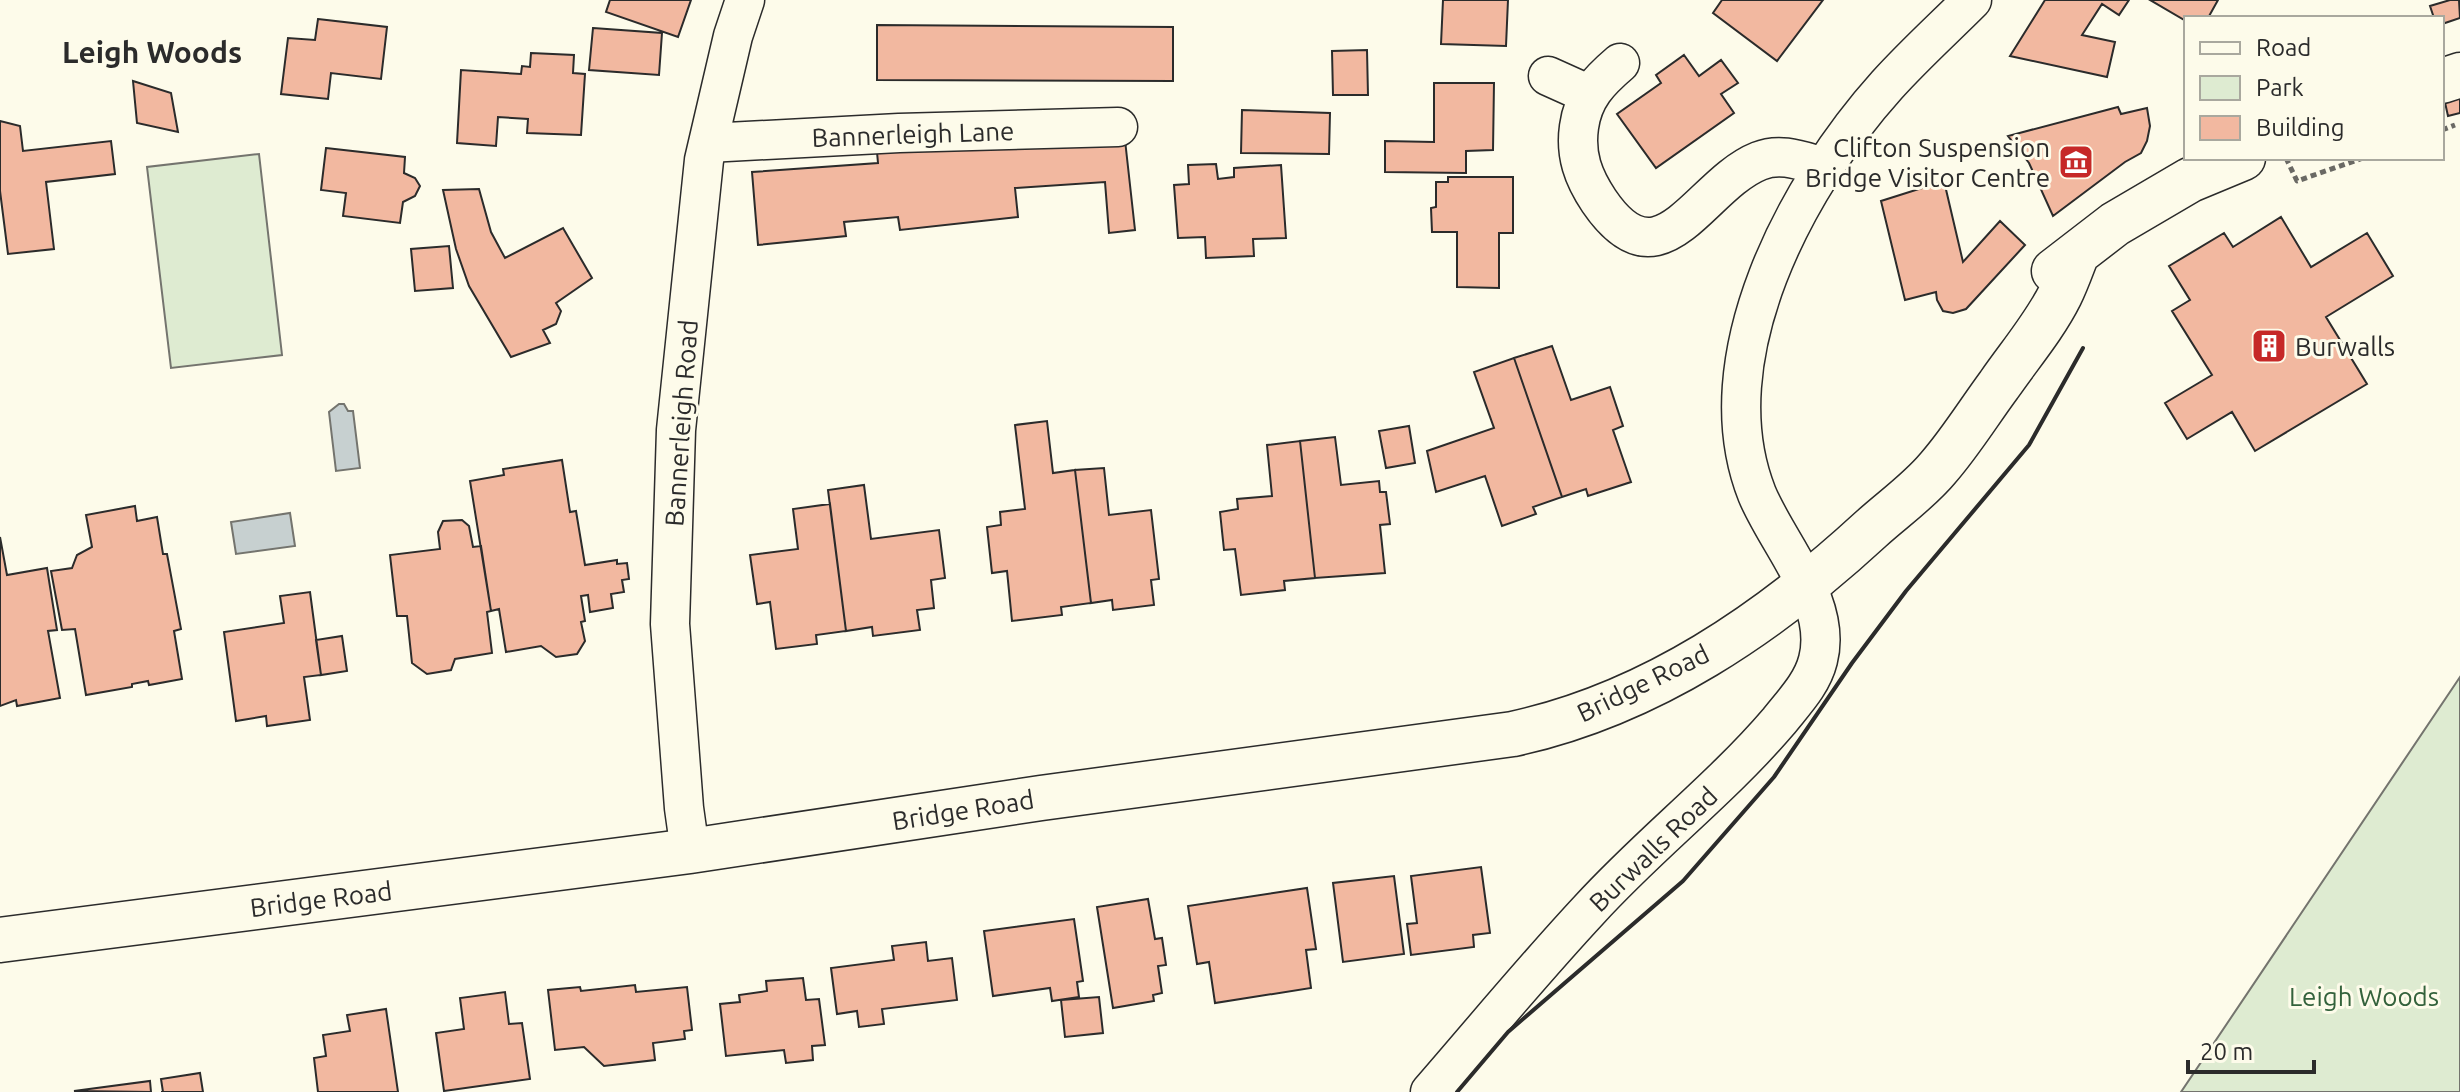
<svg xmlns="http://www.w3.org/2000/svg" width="2460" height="1092" font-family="Ubuntu,sans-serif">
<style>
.green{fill:#deebd1;stroke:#74746e;stroke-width:2}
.water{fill:#c7d0d0;stroke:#74746e;stroke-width:2}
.building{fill:#f2b8a0;stroke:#2b2b2b;stroke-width:2}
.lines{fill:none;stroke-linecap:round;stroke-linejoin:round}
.minor-casing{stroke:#2b2b2b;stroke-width:41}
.secondary-casing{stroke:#2b2b2b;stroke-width:47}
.path{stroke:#6a6964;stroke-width:5;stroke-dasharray:6 4;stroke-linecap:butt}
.minor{stroke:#fdfbea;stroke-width:38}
.secondary{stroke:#fdfbea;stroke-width:44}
.wall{stroke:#2b2b2b;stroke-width:4}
.labels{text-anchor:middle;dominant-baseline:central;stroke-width:6;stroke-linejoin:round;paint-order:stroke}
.street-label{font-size:26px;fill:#2b2b2b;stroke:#fdfbea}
.poi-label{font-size:26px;fill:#2b2b2b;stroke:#fdfbea;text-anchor:end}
.park-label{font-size:26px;fill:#34623c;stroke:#fdfbea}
.quarter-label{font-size:30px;font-weight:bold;fill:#2b2b2b;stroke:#fdfbea}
</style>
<rect width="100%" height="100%" fill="#fdfbea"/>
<path class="green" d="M259 154 282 355 171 368 147 167Z
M2460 677V1092H2181Z"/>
<path class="water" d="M339 404H344L348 411H353L360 468 336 471 329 412Z
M290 513 295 546 236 554 231 522Z"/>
<path class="building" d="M610 0H691L678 37 606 12Z
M1443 0H1508L1506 46 1441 44Z
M1722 0H1823L1777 61 1713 13Z
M2045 0H2129L2119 15 2102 4 2082 35 2115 42 2107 77 2010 56Z
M2150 0H2218L2208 18H2186V21Z
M2450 0H2459L2460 18 2442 24V18H2434L2430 6Z
M318 19 387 27 381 79 331 73 328 99 281 94 288 38 315 40Z
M877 25 1173 27V81L877 80Z
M593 28 662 33 659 75 589 70Z
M1367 50 1368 95H1333L1332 51Z
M531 53 574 55 573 73 585 74 581 135 527 133 528 119 498 117 496 146 457 143 461 70 521 74 522 66 530 67Z
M1684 55 1699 76 1721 60 1738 83 1721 94 1734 113 1656 168 1617 114 1661 83 1656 75Z
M133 81 171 93 178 132 137 123Z
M1434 83H1494L1493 150 1466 151V173L1385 172V141L1434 142Z
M2460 94V113L2448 116 2444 98Z
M2118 107 2121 114 2147 108 2150 126 2147 141 2141 153 2125 162 2053 216 2029 163 2008 136Z
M1242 110 1330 113 1329 154 1241 153Z
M0 121 20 126 23 151 111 141 115 174 46 182 54 249 8 254 0 191Z
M1125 140 1135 230 1109 233 1105 182 1015 188 1018 217 900 230 898 217 844 222 846 236 758 245 752 172 878 163 877 152Z
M326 148 405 157 404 173 415 178 420 186 415 196 403 202 400 223 343 216 346 193 321 190Z
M1216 164 1218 179 1234 177V168L1281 165 1286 238 1253 239 1254 256 1206 258 1205 237 1178 238 1174 185 1189 184 1188 165Z
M1448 177H1513V233H1499V288L1457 287V232H1432L1431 208 1436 207V182H1448Z
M1944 181 1963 262 2000 221 2025 245 1966 309 1953 313 1943 311 1937 300 1936 292 1905 300 1881 201Z
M479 189 491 232 505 258 563 228 592 278 556 303 561 311 556 324 543 330 550 343 511 357 469 286 456 249 443 190Z
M2281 217 2311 267 2367 233 2393 276 2326 317 2367 384 2255 451 2232 412 2187 439 2165 403 2212 375 2172 311 2190 300 2169 266 2224 233 2233 247Z
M449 246 453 288 415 291 411 249Z
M1552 346 1571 400 1610 387 1623 426 1613 430 1631 482 1588 496 1586 489 1562 497 1514 358Z
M1514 358 1562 497 1533 507 1536 514 1502 526 1485 476 1436 492 1427 451 1494 428 1474 372Z
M1047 421 1053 473 1075 470 1091 603 1061 607 1062 615 1012 621 1007 571 992 573 987 527 1001 525 1000 512 1025 509 1015 425Z
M1409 426 1415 463 1386 468 1379 431Z
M1335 437 1341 485 1379 481 1380 492H1386L1390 524 1380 525 1385 573 1315 578 1300 441Z
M1300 441 1315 578 1284 581 1285 590 1241 595 1235 549 1224 550 1220 512 1238 509 1237 499 1272 496 1267 445Z
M562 460 570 512 576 511 585 565 617 560V564L627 563 629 579 622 580 624 592 611 594 613 608 590 612 588 595 581 596 585 621 581 622 585 641 577 654 556 657 541 646 506 652 499 609 491 611 470 481 504 475 503 469Z
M1104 468 1109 515 1151 510 1159 579 1151 580 1154 605 1113 610 1112 600 1091 603 1075 470Z
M864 485 871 539 939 530 945 578 931 580 934 608 917 610 920 630 873 636 872 627 846 631 828 490Z
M830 504 846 631 816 635 817 644 776 649 770 602 757 604 750 555 798 549 793 509Z
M135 506 137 521 157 517 163 554H167L181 629 174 631 182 679 149 685 148 681 132 684V687L86 695 75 629 62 630 51 571 72 568 77 555 92 547 86 515Z
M462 520 469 526 473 547 481 546 491 611 487 612 492 653 455 659 451 670 427 674 412 663 407 616H397L390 555 440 549 438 532 443 521Z
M0 537 7 575 47 568 57 630 48 631 60 698 17 706 16 700 0 706Z
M310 592 321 675 304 677 310 720 267 726 266 716 236 721 224 632 284 623 280 596Z
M342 636 347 671 321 675 316 640Z
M1481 867 1490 933 1473 935 1474 947 1411 955 1407 924 1417 923 1411 876Z
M1394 876 1404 954 1343 962 1333 883Z
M1307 888 1316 949 1306 950 1311 988 1215 1003 1209 962 1197 964 1188 906Z
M1148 899 1155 939 1162 938 1166 965 1158 966 1162 993 1153 995 1154 1001 1113 1008 1097 907Z
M1074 919 1083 981 1077 982 1079 997 1052 1001 1050 988 993 996 984 931Z
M926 942 928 961 952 958 957 1000 882 1009 884 1024 859 1027 857 1011 837 1014 831 968 894 960 892 946Z
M803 978 806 1000 819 999 825 1045 812 1046 813 1060 786 1063 784 1050 726 1056 720 1004 740 1002 739 995 767 991 766 981Z
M635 985 636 992 687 987 692 1030 684 1031 685 1039 653 1043 655 1060 604 1066 584 1047 555 1050 548 990 580 987 581 991Z
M505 992 509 1024 522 1023 530 1079 444 1091 436 1033 464 1029 460 998Z
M1099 997 1103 1033 1065 1037 1061 1000Z
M386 1009 398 1092H318L314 1058 326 1056 323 1035 350 1031 347 1015Z
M200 1073 203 1092H161H163L161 1079Z
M150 1081 151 1092 74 1091Z"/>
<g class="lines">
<defs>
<path id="minor" d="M1620 63C1599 81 1583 97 1579 127 1575 155 1583 177 1599 201 1661 292 1699 185 1759 161 1781 152 1802 161 1824 167
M1548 76 1588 94
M708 143 899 133 1118 127
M690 851 684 808 670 624 676 430 704 160 733 36 745 0
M1430 1092C1483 1031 1534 969 1589 910 1649 844 1721 789 1779 721 1794 702 1812 684 1818 660 1833 602 1778 545 1757 494 1703 358 1797 185 1887 85 1914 55 1944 28 1972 0"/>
<path id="secondary" d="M2442 81 2460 75
M2054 271 2115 224 2190 180 2243 158
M0 940 690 851 1041 798 1513 734C1651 704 1769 623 1871 529 1893 509 1919 491 1938 468 1960 443 1979 412 1999 385 2019 356 2044 327 2060 295 2066 283 2071 269 2076 256"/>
</defs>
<use href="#minor" class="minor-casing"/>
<use href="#secondary" class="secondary-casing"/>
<path class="path" d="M2442 130 2455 125
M2286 158 2297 181 2363 158"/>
<use href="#minor" class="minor"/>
<use href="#secondary" class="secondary"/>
<path class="wall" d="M1457 1092 1508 1032 1683 881 1774 777 1852 663 1906 591 2029 445 2083 348"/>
</g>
<defs>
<symbol id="museum-square" viewBox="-11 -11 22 22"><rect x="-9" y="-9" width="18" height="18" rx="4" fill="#c62828" stroke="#fdfbea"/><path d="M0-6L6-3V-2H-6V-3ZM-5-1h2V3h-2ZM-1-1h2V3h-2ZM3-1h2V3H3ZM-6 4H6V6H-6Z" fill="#fff"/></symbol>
<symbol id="building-square" viewBox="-11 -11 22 22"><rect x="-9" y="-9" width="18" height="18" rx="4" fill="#c62828" stroke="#fdfbea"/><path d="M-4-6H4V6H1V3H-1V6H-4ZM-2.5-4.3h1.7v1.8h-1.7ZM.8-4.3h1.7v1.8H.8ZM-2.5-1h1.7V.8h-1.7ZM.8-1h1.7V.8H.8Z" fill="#fff"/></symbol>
</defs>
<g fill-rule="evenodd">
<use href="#museum-square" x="2056" y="142" width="40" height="40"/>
<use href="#building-square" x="2249" y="326" width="40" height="40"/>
</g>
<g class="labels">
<g class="street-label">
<text transform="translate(913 134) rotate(-2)">Bannerleigh Lane</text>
<text transform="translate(681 423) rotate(-86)">Bannerleigh Road</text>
<text transform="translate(1643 683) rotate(-26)">Bridge Road</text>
<text transform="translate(963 810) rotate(-9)">Bridge Road</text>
<text transform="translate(1653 849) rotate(-44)">Burwalls Road</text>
<text transform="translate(321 899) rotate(-7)">Bridge Road</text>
</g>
<g class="poi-label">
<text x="2050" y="147">Clifton Suspension<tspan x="2050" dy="30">Bridge Visitor Centre</tspan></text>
<text x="2295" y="346" text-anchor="start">Burwalls</text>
</g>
<g class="park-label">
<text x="2364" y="996">Leigh Woods</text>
</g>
<g class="quarter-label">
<text x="152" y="52">Leigh Woods</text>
</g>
</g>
<rect x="2184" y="16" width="260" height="144" fill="#fdfbea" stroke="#a9a89e" stroke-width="2"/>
<rect x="2200" y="42" width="40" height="12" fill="#fdfbea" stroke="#a9a89e" stroke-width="2"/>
<text x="2256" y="56" font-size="24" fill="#2b2b2b">Road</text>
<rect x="2200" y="76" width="40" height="24" fill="#deebd1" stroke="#a9a89e" stroke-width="2"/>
<text x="2256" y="96" font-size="24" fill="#2b2b2b">Park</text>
<rect x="2200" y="116" width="40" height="24" fill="#f2b8a0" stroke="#a9a89e" stroke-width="2"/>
<text x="2256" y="136" font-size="24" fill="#2b2b2b">Building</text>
<path d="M2188 1060v12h126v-12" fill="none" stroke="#2b2b2b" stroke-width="4"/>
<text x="2200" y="1060" font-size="24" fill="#2b2b2b" stroke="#fdfbea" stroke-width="6" paint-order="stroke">20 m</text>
</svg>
